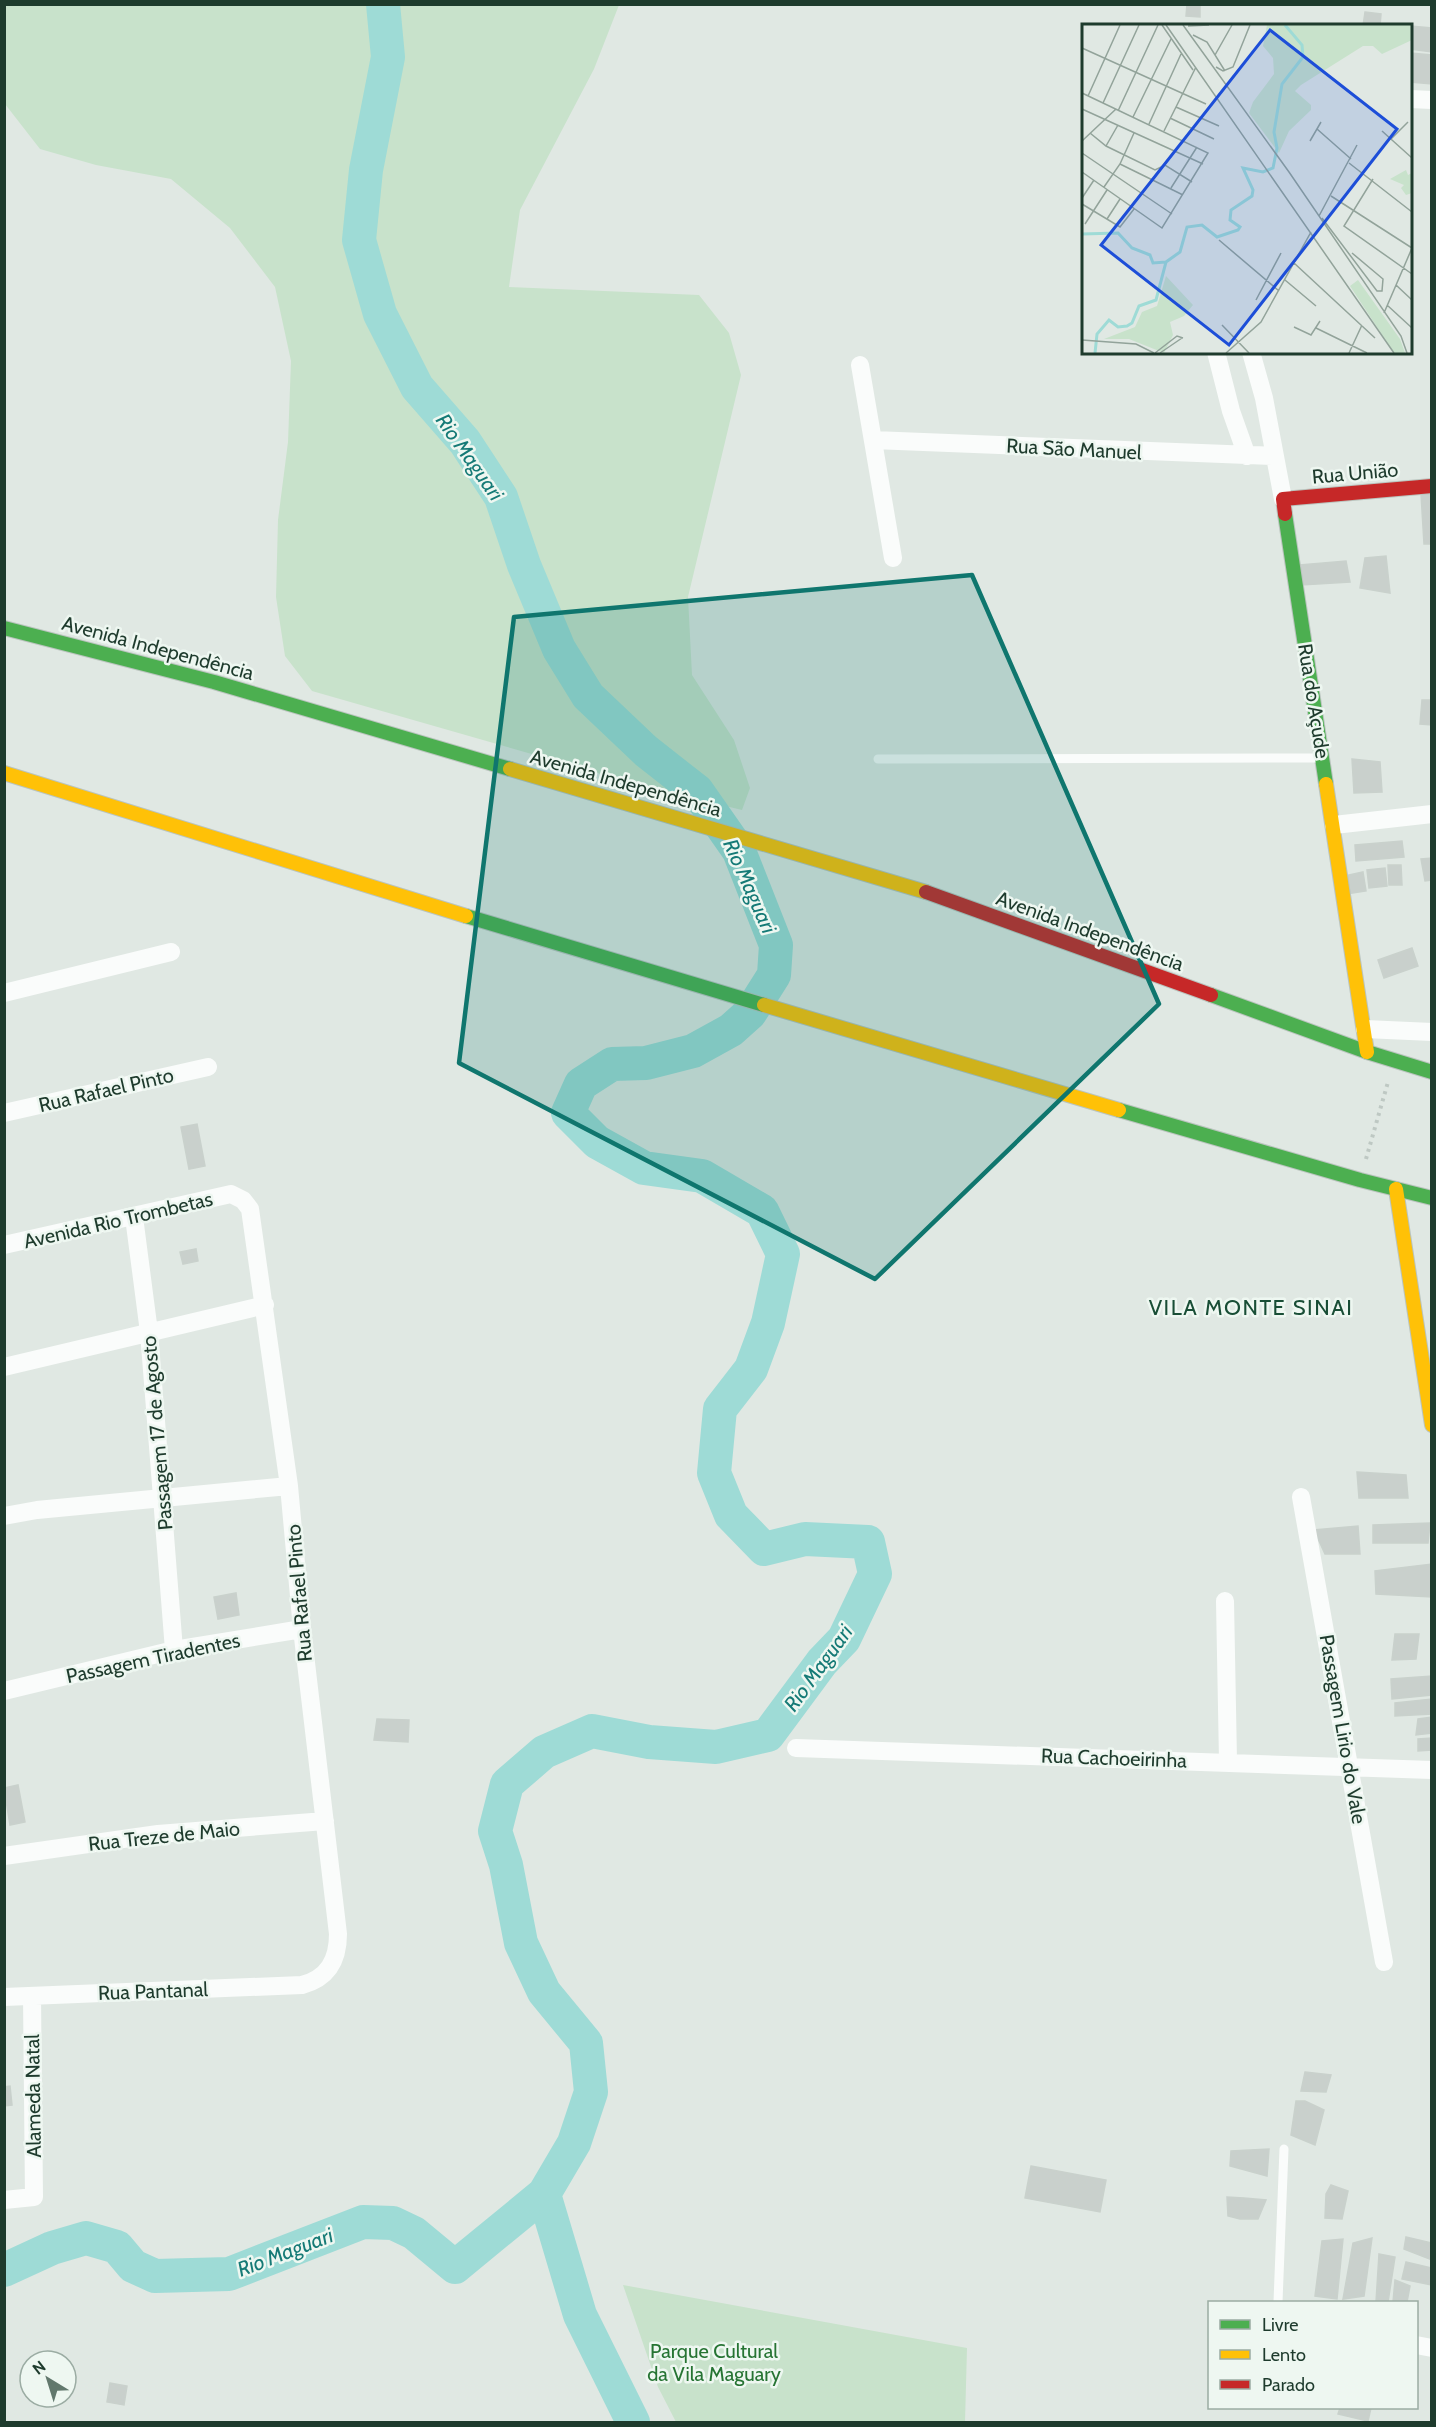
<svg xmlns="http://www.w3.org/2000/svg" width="1436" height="2427" font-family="Cabin,sans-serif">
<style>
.green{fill:#c8e2cb}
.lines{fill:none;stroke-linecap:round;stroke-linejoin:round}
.river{stroke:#9edbd6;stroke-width:34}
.building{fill:#c9d0cc;stroke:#c9d1cc;stroke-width:1.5}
.fast-casing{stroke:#bac4be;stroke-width:16}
.slow-casing{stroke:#bac4be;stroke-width:16}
.jam-casing{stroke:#bac4be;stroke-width:16}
.path{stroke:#bec8c3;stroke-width:4;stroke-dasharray:3 4.5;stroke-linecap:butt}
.lane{stroke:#fafcfb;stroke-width:9}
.street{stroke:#fafcfb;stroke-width:18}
.fast{stroke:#4caf50;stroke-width:14}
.slow{stroke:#ffc107;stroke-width:14}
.jam{stroke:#c62828;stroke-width:14}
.marked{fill:#0f766e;fill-opacity:0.2;stroke:#0f766e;stroke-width:4.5;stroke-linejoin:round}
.labels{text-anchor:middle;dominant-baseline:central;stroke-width:5;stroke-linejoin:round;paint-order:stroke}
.street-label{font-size:20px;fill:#1e3b2d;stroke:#eef7f1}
.park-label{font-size:20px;fill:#267433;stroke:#eef7f1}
.water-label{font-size:21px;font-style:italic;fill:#157a76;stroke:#eef7f1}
.quarter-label{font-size:22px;letter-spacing:1.5px;fill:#194e36;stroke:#eef7f1}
.inset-river{fill:none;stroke:#9edbd6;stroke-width:3}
.inset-road{fill:none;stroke:#92a39a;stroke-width:1.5}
.view{fill:#1d4ed8;fill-opacity:0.15;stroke:#1d4ed8;stroke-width:3}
.inset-edge{fill:none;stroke:#1e3b2d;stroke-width:3}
</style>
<rect width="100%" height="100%" fill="#e0e8e3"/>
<path class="green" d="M5 4 619 5 594 69 520 210 509 287 699 295 729 333 741 375 688 597 692 675 734 740 750 788 742 810 643 786 312 691 285 656 276 597 278 520 288 442 291 361 275 287 230 228 171 179 96 165 40 149 5 104Z
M623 2285 967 2348 965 2422H676L658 2387Z"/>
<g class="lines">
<path class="river" d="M383 4 388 57 366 170 359 240 380 314 417 387 465 442 501 497 524 565 559 649 588 696 646 751 697 791 739 851 776 945 774 975 750 1013 731 1030 693 1051 646 1063 612 1064 581 1084 568 1113 597 1142 644 1168 702 1176 762 1211 783 1254 768 1323 751 1369 720 1409 714 1473 731 1515 764 1549 805 1539 868 1542 875 1574 844 1639 822 1662 768 1735 716 1747 649 1742 592 1731 544 1752 507 1784 495 1831 506 1865 521 1943 544 1992 586 2043 591 2092 574 2143 544 2194 580 2315 633 2422
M4 2270 52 2248 86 2238 117 2247 133 2266 155 2276 229 2274 363 2222 393 2223 414 2233 455 2267 544 2194"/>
</g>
<path class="building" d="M1187 4H1200V17L1186 16Z
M1365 12 1381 14 1380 26H1363Z
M1410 26 1432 28V52L1410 49Z
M1410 53 1432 55V84L1410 82Z
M1432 493V544H1424L1421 494Z
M1386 556 1390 593 1360 588 1365 558Z
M1346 561 1350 582 1301 585 1300 565Z
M1422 700H1432V725L1420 724Z
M1352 759 1380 762 1382 792 1354 793Z
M1402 841 1404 857 1356 861 1355 845Z
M1432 858V880L1425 881 1421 859Z
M1388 865H1401L1402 885H1389Z
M1385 868 1387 886 1369 888 1367 870Z
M1363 872 1366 891 1347 894 1344 876Z
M1412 948 1418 966 1384 978 1378 960Z
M197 1124 205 1166 189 1169 181 1127Z
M196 1249 198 1261 183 1264 180 1252Z
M1357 1472 1406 1475 1408 1498H1359Z
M1430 1523 1428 1543H1373V1525Z
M1358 1526 1360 1554H1325L1314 1530Z
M1432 1564V1597L1376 1594 1375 1571Z
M236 1593 239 1615 218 1619 214 1597Z
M1395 1634H1419L1416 1659 1392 1660Z
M1432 1676V1695L1392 1699 1391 1679Z
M1432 1699V1714L1395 1716V1703Z
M1432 1717V1733L1416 1735 1418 1719Z
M377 1719 409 1720 408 1742 374 1740Z
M1432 1738V1750L1418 1751V1739Z
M18 1785 25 1822 10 1825 4 1788Z
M1305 2072 1331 2075 1326 2092 1301 2091Z
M10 2086 12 2105 4 2106V2087Z
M1296 2101H1305L1324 2110 1315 2145 1291 2135Z
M1269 2149 1267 2176 1230 2166 1231 2151Z
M1031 2166 1106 2180 1100 2212 1025 2198Z
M1331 2185 1348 2191 1342 2219 1325 2218 1326 2194Z
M1227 2197 1244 2198 1266 2200 1258 2219H1240L1228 2216Z
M1406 2237 1432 2243V2260L1404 2249Z
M1372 2238 1364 2296 1343 2299 1353 2243Z
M1343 2239 1337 2299 1315 2296 1322 2241Z
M1379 2254 1395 2257 1388 2302H1376Z
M1406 2262 1432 2268V2285L1402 2279Z
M1395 2280 1410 2286 1407 2302H1393Z
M110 2383 127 2386 124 2405 107 2402Z
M1340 2408H1371L1368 2421 1338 2414Z"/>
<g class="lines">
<defs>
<path id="fast" d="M1285 514 1326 784
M4 628 214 682 510 769
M466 916 764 1005
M1211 995 1367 1052 1432 1072
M1119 1110 1360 1180 1432 1198"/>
<path id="slow" d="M510 769 926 892
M4 773 466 916
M1326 784 1367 1052
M764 1005 1119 1110
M1396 1189 1432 1425"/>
<path id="jam" d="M1285 514 1283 499 1432 486
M926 892 1211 995"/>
</defs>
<use href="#fast" class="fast-casing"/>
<use href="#slow" class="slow-casing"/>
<use href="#jam" class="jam-casing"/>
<path class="path" d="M1366 1159 1388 1082"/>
<path class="lane" d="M878 759 1320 758
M1278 2302 1284 2149"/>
<path class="street" d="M1410 99 1432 100
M1216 352 1231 411 1247 456
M1251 352 1264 398 1283 499
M860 365 893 558
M873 440 1275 456
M1334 825 1432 814
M4 993 171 952
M1365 1029 1432 1032
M4 1113 208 1067
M134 1217 149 1332 174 1650
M4 1245 231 1194 243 1200 250 1209 289 1486 302 1629 338 1934C338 1960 328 1978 302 1985L4 1997
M4 1367 265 1305
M1301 1497 1384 1962
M4 1516 37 1510 289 1486
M1225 1601 1228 1761
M4 1691 174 1650 302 1629
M796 1748 1432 1770
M4 1856 158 1834 325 1821
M4 2200 34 2197 32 1996
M1416 2345 1432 2348"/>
<use href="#fast" class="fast"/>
<use href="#slow" class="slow"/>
<use href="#jam" class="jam"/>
</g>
<path class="marked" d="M972 575 1159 1004 875 1279 459 1063 514 617Z"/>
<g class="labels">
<g class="street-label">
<text transform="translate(1074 449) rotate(3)">Rua São Manuel</text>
<text transform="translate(1355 473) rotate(-5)">Rua União</text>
<text transform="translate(158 648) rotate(15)">Avenida Independência</text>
<text transform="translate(1314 701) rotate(81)">Rua do Açude</text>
<text transform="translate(626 783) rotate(16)">Avenida Independência</text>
<text transform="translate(1090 931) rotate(20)">Avenida Independência</text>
<text transform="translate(106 1090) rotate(-13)">Rua Rafael Pinto</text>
<text transform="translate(118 1220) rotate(-13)">Avenida Rio Trombetas</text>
<text transform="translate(157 1433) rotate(-95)">Passagem 17 de Agosto</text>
<text transform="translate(299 1593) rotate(-95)">Rua Rafael Pinto</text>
<text transform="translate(153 1658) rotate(-12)">Passagem Tiradentes</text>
<text transform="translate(1343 1729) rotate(80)">Passagem Lirio do Vale</text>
<text transform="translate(1114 1758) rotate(2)">Rua Cachoeirinha</text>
<text transform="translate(164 1836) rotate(-6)">Rua Treze de Maio</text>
<text transform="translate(153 1991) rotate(-2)">Rua Pantanal</text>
<text transform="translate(33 2096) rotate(-91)">Alameda Natal</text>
</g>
<g class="park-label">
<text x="714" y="2351">Parque Cultural<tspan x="714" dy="23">da Vila Maguary</tspan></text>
</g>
<g class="water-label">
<text transform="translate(470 457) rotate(55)">Rio Maguari</text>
<text transform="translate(750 886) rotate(66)">Rio Maguari</text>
<text transform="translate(818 1668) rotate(-54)">Rio Maguari</text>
<text transform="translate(285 2252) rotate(-21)">Rio Maguari</text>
</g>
<g class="quarter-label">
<text x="1251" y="1307">VILA MONTE SINAI</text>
</g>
</g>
<g transform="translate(1082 24)">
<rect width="330" height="330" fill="#e0e8e3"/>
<path d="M185 1H330V16L300 30 291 22H281L219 61 213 67 229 81V86L207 107 197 129 167 89 171 78 192 50 191 34 181 22ZM324 146 326 151 330 149V169L324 171 319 164 322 161 308 155ZM84 252 111 281 102 292 88 298 91 311 82 329 47 315H22L53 303 60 288 75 282ZM276 256 318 315 323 329H312L268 262Z" fill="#c8e2cb"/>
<path class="inset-river" d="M0 210 36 209 50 224 68 231 71 239 84 238M13 329 15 310 27 296 36 303 45 302 50 299 57 282 74 276 84 238 98 228 105 203 120 201 135 213 156 206 158 203 148 196 149 186 170 172 171 166 161 144 181 148 191 144 195 124 192 108 200 60 221 33 220 21 203 1"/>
<path class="inset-road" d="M80 1 111 46M84 1 312 329M101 1 207 148 319 312 325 329M106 2 127 1M111 11 125 18 143 47M0 24 124 80M133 31 150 1M134 43 141 47 151 43 168 1M0 69 126 129 80 204 0 148M6 72 38 1M21 79 57 1M94 83 137 102M0 85 121 140M36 87 76 1M51 93 89 15M88 94 132 115M67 100 99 30M235 105 269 135M82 107 114 43M300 107 330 134M8 109 24 122 73 146 83 141 110 158M309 115 326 98M0 117 34 85M228 117 239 98M24 122 36 101M0 129 90 190M267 139 330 188M38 140 101 171M291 155 262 202 330 250M22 163 38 140 52 109M89 164 115 123M249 172 330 224M0 174 12 156M0 180 38 203 52 185M237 192 275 121M240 194 295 267H300L301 255 270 229M25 195 38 175M3 200 25 166M137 216 197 267M212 239 293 314M203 256 234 282M314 261 330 276M174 276 199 229M305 281 330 304M302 289 330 224M140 301 167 329M212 303 229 311 238 297M234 304 285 329M0 316 54 320 72 329M73 329 95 312 101 314M78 329 100 314M144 329 179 298 229 208M267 329 280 301"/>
<path class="view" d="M188 6 315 105 147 321 19 221Z"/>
<rect width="330" height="330" class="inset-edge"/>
</g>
<rect width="1436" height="2427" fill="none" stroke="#1e3b2d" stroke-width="12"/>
<rect x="1208" y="2301" width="210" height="108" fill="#eef7f1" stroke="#9baca3" stroke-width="1.5"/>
<rect x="1220" y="2320" width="30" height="9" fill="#4caf50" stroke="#9baca3" stroke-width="1.5"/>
<text x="1262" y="2331" font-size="18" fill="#1e3b2d">Livre</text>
<rect x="1220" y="2350" width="30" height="9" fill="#ffc107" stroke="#9baca3" stroke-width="1.5"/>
<text x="1262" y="2361" font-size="18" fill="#1e3b2d">Lento</text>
<rect x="1220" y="2380" width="30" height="9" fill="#c62828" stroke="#9baca3" stroke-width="1.5"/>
<text x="1262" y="2391" font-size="18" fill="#1e3b2d">Parado</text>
<g transform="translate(48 2379) rotate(322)"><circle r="28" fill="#eef7f1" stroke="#9baca3" stroke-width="1.5"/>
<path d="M0-4.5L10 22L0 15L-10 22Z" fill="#62786d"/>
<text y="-9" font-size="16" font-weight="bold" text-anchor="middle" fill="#1e3b2d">N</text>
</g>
</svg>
